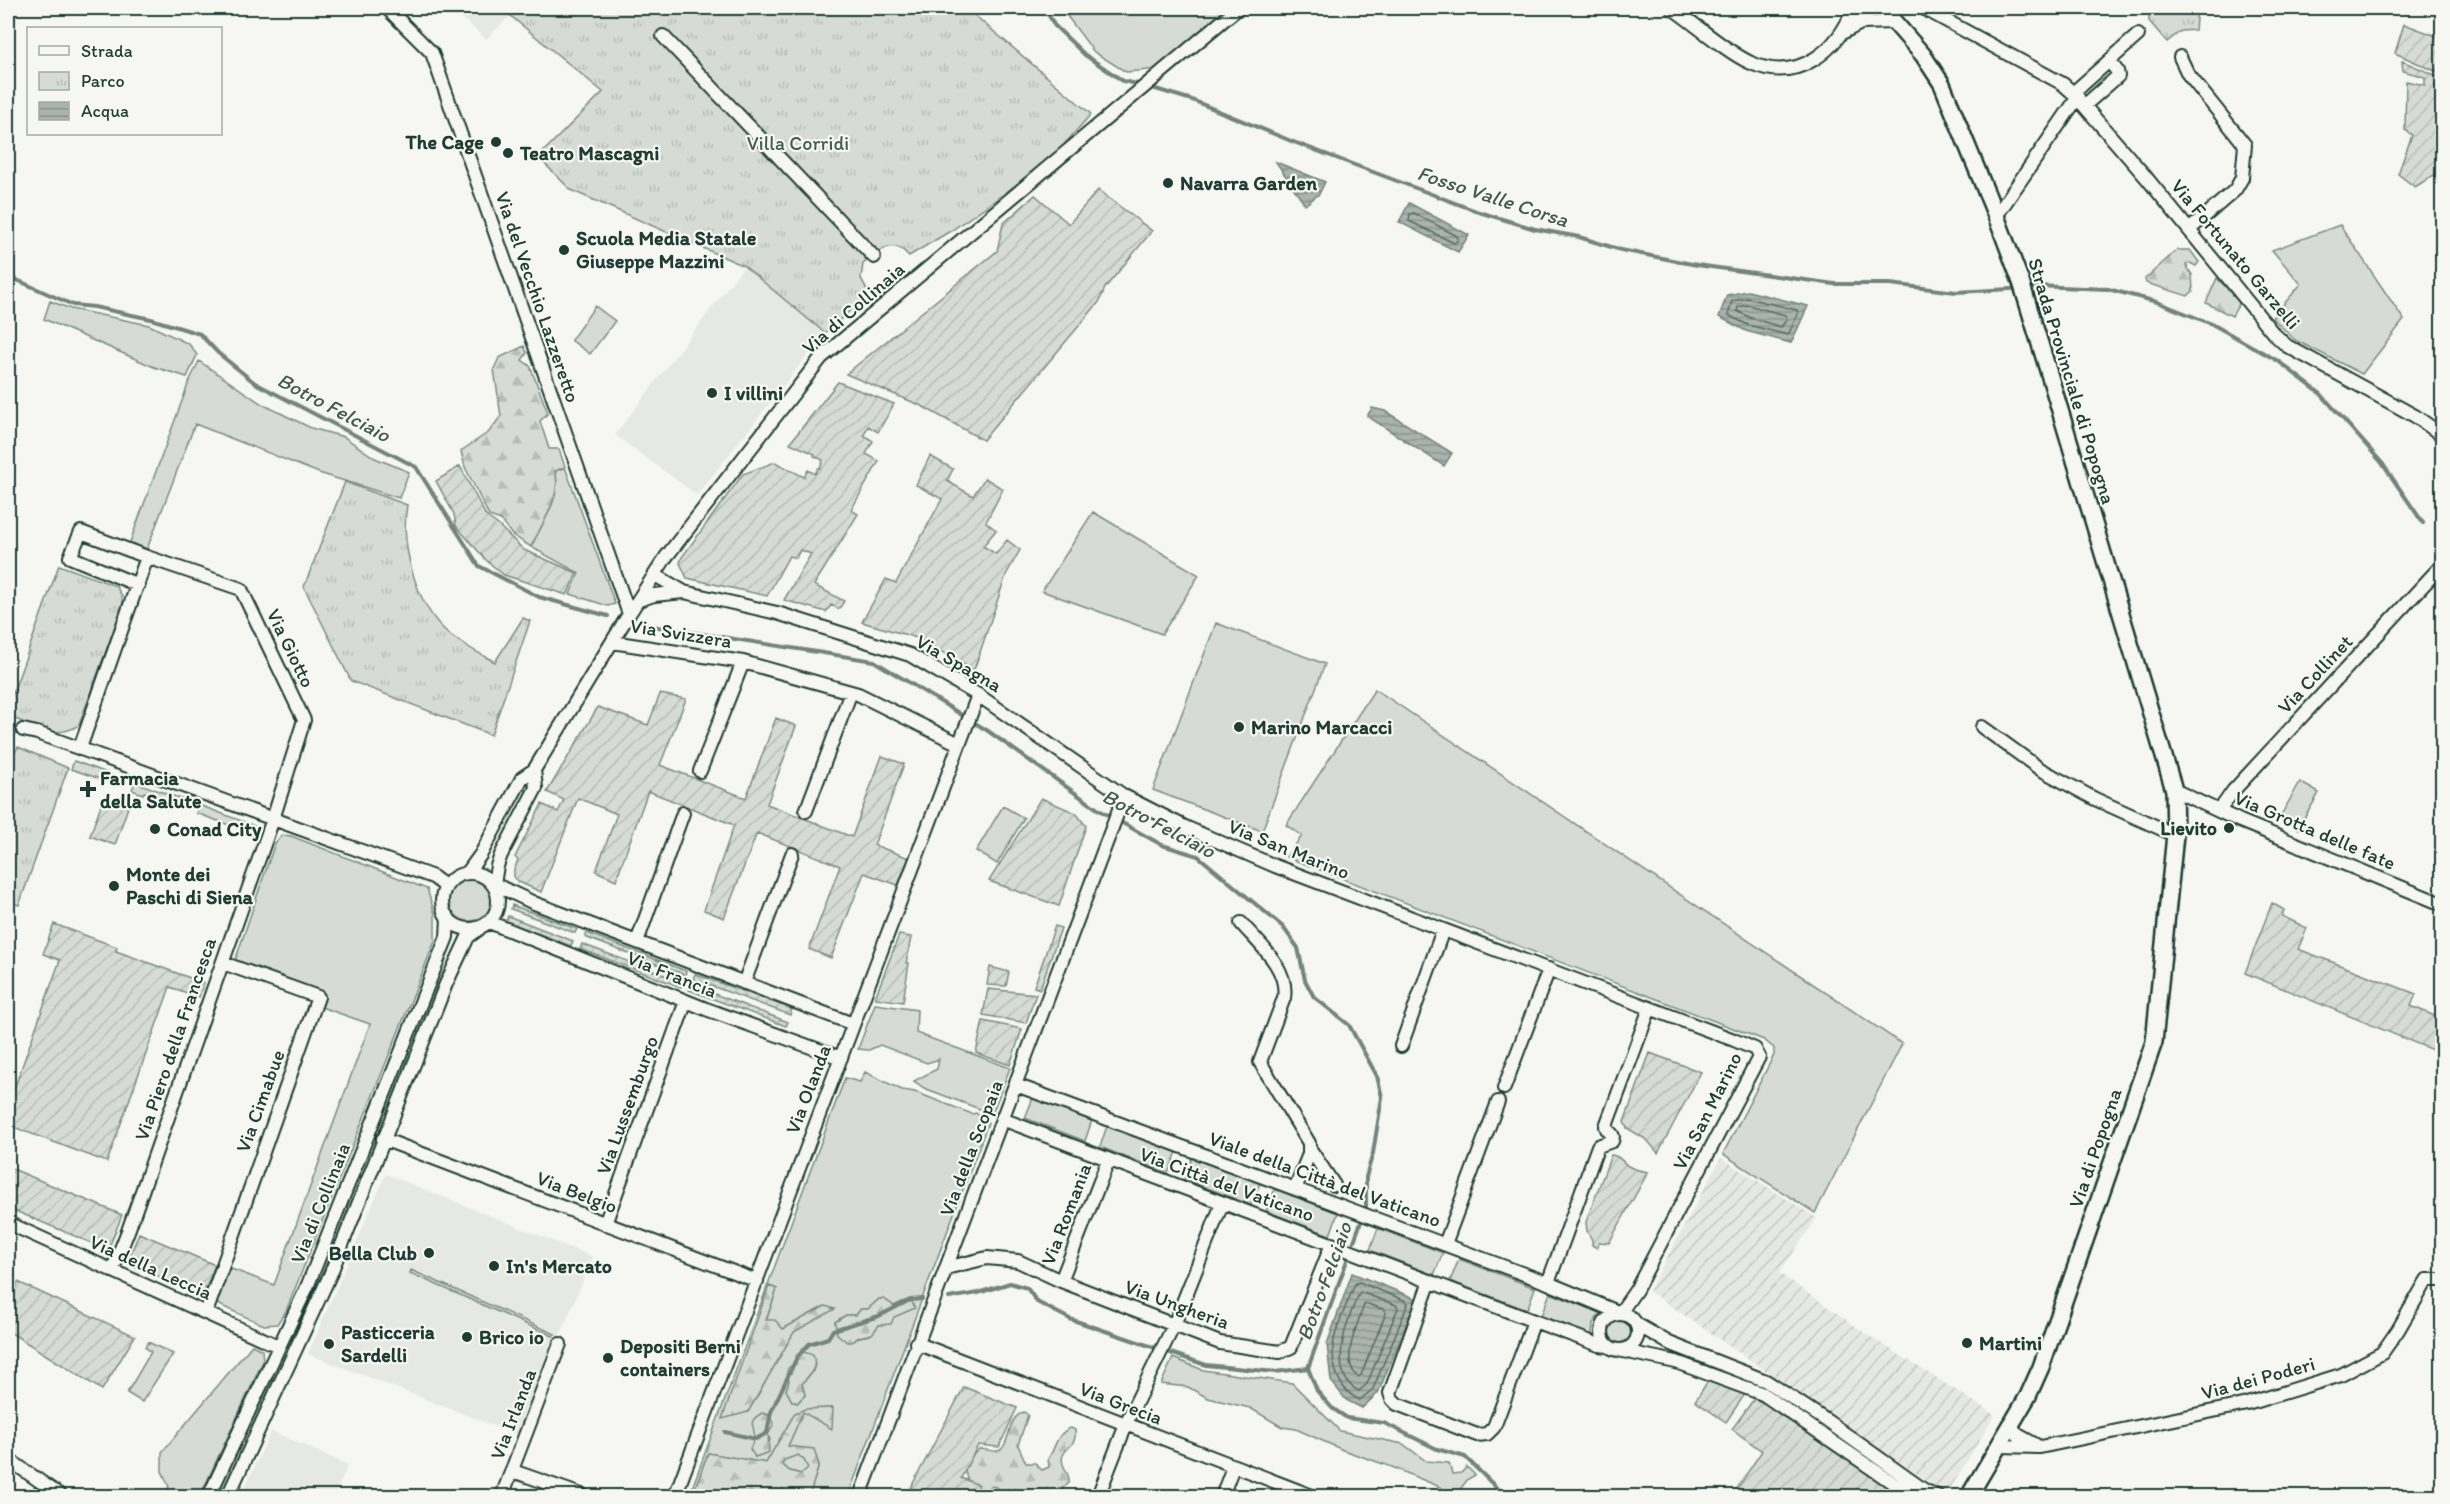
<svg xmlns="http://www.w3.org/2000/svg" width="2450" height="1504" font-family="Itim,sans-serif">
<style>
.built{fill:#e6e8e4}
.industrial{fill:url(#industrial-furrows)}
.grass{fill:#d6dbd6;stroke:#7a8c85;stroke-width:1.5;fill-rule:evenodd}
.forest{fill:url(#forest-firs);stroke:#7a8c85;stroke-width:1.5;fill-rule:evenodd}
.park{fill:url(#park-tufts);stroke:#7a8c85;stroke-width:1.5}
.garden{fill:url(#garden-furrows);stroke:#7a8c85;stroke-width:1.5}
.water{fill:url(#water-rules);stroke:#72847d;stroke-width:1.5}
.lines{fill:none;stroke-linecap:round;stroke-linejoin:round}
.shore{stroke:#576c65;stroke-width:1.5}
.stream{stroke:#72847d;stroke-width:4}
.minor-casing{stroke:#1f3d34;stroke-width:16}
.major-casing{stroke:#1f3d34;stroke-width:20}
.minor{stroke:#f6f6f2;stroke-width:12}
.major{stroke:#f6f6f2;stroke-width:15}
.poi-dot{fill:#1f3d34;stroke:#f6f6f2;stroke-width:2}
.labels{text-anchor:middle;dominant-baseline:central;stroke-width:4.5;stroke-linejoin:round;paint-order:stroke}
.poi-label{font-size:20px;font-weight:bold;fill:#1f3d34;stroke:#f6f6f2;text-anchor:start}
.park-label{font-size:20px;fill:#445d54;stroke:#f6f6f2}
.street-label{font-size:20px;fill:#1f3d34;stroke:#f6f6f2}
.water-label{font-size:21px;font-style:italic;fill:#425a52;stroke:#f6f6f2}
</style>
<defs>
<pattern id="industrial-furrows" width="10" height="10" patternUnits="userSpaceOnUse" patternTransform="scale(1.5)"><rect width="10" height="10" fill="#e6e8e4"/><path d="M-1 1l2-2M0 10L10 0M9 11l2-2" fill="none" stroke="#c5c8c4"/></pattern>
<pattern id="forest-firs" width="22" height="20" patternUnits="userSpaceOnUse" patternTransform="scale(1.5)"><rect width="22" height="20" fill="#d6dbd6"/><path d="M5 1l3.5 6h-7zM16 11l3.5 6h-7z" fill="#b7bdb8"/></pattern>
<pattern id="park-tufts" width="24" height="20" patternUnits="userSpaceOnUse" patternTransform="scale(1.5)"><rect width="24" height="20" fill="#d6dbd6"/><path d="M3 7l-1-3M5 7V3M7 7l1-3M15 17l-1-3M17 17v-4M19 17l1-3" fill="none" stroke="#b7bdb8"/></pattern>
<pattern id="garden-furrows" width="10" height="10" patternUnits="userSpaceOnUse" patternTransform="scale(1.5)"><rect width="10" height="10" fill="#d6dbd6"/><path d="M-1 1l2-2M0 10L10 0M9 11l2-2" fill="none" stroke="#b7bdb8"/></pattern>
<pattern id="water-rules" width="6" height="5" patternUnits="userSpaceOnUse" patternTransform="scale(1.5)"><rect width="6" height="5" fill="#aab3ae"/><path d="M0 2.5h6" fill="none" stroke="#8a938e"/></pattern>
</defs>
<rect width="100%" height="100%" fill="#f6f6f2"/>
<filter id="ink" filterUnits="userSpaceOnUse"><feTurbulence type="fractalNoise" baseFrequency=".0167" numOctaves="2"/><feDisplacementMap in="SourceGraphic" scale="12" xChannelSelector="R" yChannelSelector="G"/><feConvolveMatrix kernelMatrix="1 2 1 2 8 2 1 2 1" color-interpolation-filters="sRGB"/></filter>
<g filter="url(#ink)">
<path class="built" d="M450 8H500L510 16 486 39Z
M744 266 825 333 697 495 615 435Z
M386 1174 593 1257 518 1435 308 1354Z
M271 1431 348 1465 334 1496H241Z"/>
<path class="industrial" d="M1721 1158 1817 1218 1779 1273 1871 1337 1995 1415 1950 1489 1943 1491 1936 1487 1649 1291Z"/>
<path class="grass" d="M1061 8H1231L1159 69 1126 72 1094 52Z
M2340 225 2404 320 2362 374 2295 340 2272 318 2301 284 2272 250Z
M50 301 71 309 149 325 189 344 197 355 187 377 154 367 44 319Z
M595 306 615 321 590 354 571 340Z
M199 361 262 404 311 428 344 437 375 458 409 472 399 498 319 473 195 424 147 549 130 542 189 382Z
M565 467 615 604 608 606 570 594 579 573 531 547C541 525 563 495 555 471Z
M1093 512 1199 575 1162 634 1042 591Z
M1216 623 1325 664 1262 831 1153 790Z
M1375 689 1902 1044 1815 1213 1723 1154 1774 1055V1048L1764 1040 1286 857 1302 836 1286 825Z
M74 761 110 774 112 776 109 782 71 769Z
M135 782 184 800 182 805 144 792 143 794 132 790Z
M2300 782 2319 793 2298 829 2280 817Z
M199 805 255 826 258 831 257 835 196 813Z
M1003 806 1024 818 997 864 976 851Z
M282 835 291 836 427 889 435 914V941L286 1311 277 1324 264 1325 215 1303 229 1268 274 1285 370 1024 321 1007 324 994 235 961 275 843Z
M449 900a21 21 0 1 1 42 0a21 21 0 1 1-42 0Z
M435 983 439 984 326 1266 292 1340H288L322 1264Z
M875 1004 917 1010 916 1033 1010 1068 993 1111H985L924 1088 914 1081 937 1069 939 1059 927 1063 880 1045 869 1050 858 1049Z
M865 1072 902 1090 915 1092 972 1114 976 1113 988 1123 848 1496H809L819 1465 788 1446 803 1412 833 1408 806 1409 795 1413 766 1463 708 1453 692 1496H689L845 1078 860 1082ZM769 1286 777 1289 766 1321 783 1329 825 1306 794 1332 748 1412ZM879 1299H884L894 1306 902 1302 889 1324 879 1325 870 1335 859 1337 854 1341 835 1322 846 1315H856L861 1309H868ZM796 1362 815 1364 813 1371 802 1384 805 1395 797 1403 792 1401 786 1390ZM754 1435H768L770 1440 764 1454 755 1457Z
M1033 1098 1092 1120 1085 1141 1025 1118Z
M1107 1126 1177 1152 1168 1173 1100 1147Z
M1192 1158 1260 1183 1251 1205 1184 1179Z
M1275 1189 1338 1213 1330 1235 1266 1211Z
M1378 1228 1443 1253 1434 1275 1370 1250Z
M1459 1259 1535 1288 1527 1310 1450 1281Z
M411 1270 555 1334 553 1336 410 1273Z
M1550 1293 1601 1313 1593 1323 1592 1336 1541 1316Z
M1607 1332a12 12 0 1 1 24 0a12 12 0 1 1-24 0Z
M148 1342 173 1354 142 1402 127 1393 151 1352 145 1347Z
M252 1345 262 1350 263 1361 200 1496H161L169 1487 162 1471V1452Z
M1173 1358 1203 1370 1292 1383 1340 1431 1403 1444 1426 1461 1449 1463 1452 1474 1461 1473 1467 1467 1475 1475 1468 1479 1461 1488 1467 1496H1450L1440 1487 1392 1467 1343 1450 1296 1429 1282 1427 1250 1408 1208 1398 1188 1387 1161 1384Z
M270 1379 274 1381 220 1496H216Z
M798 1455 804 1460 808 1468 801 1474 790 1471 782 1465 784 1460Z"/>
<path class="forest" d="M2177 250H2190L2199 262 2196 266 2190 263 2186 265 2192 275 2193 291 2188 296 2146 283 2145 279Z
M2217 278 2240 302 2232 316 2206 303Z
M524 346 527 353 522 360 530 366 548 413 540 421 549 449H559L565 467 555 471C563 495 541 525 531 547L512 535 501 520 489 516 465 467 461 451 489 432 501 416 494 369 499 358Z
M769 1286 777 1289 766 1320H775L783 1329 825 1306 835 1309 794 1332 748 1412 722 1419Z
M879 1299H884L894 1306 905 1301 912 1302 915 1308 894 1317 891 1324 879 1325 872 1334 859 1337 852 1342H847L837 1334 835 1322 846 1315H856L861 1309H868Z
M804 1352 813 1355C818 1369 810 1373 802 1384L805 1395 797 1403 792 1401 786 1390 789 1381 787 1371 789 1367 796 1364 798 1357Z
M833 1408 832 1429 803 1412 788 1446 814 1449 819 1465 809 1496H692L708 1453 766 1463 795 1413 805 1409ZM798 1455 804 1460 808 1468 801 1474 790 1471 782 1465 784 1460Z
M1024 1412 1028 1415 1018 1445 1026 1463H1035L1042 1470 1049 1467 1048 1459C1056 1448 1055 1434 1071 1428L1075 1430C1077 1446 1067 1446 1063 1455 1059 1466 1071 1473 1069 1483L1063 1488 1059 1496H1030L1031 1492 1028 1489C1016 1496 1015 1499 1000 1494L996 1487 991 1486 984 1496H972L964 1468 969 1459 979 1449C985 1449 993 1452 998 1451 1011 1447 1006 1417 1024 1412Z
M762 1413 769 1415 774 1423 768 1435 769 1452 755 1457 750 1449C751 1446 753 1443 754 1439 757 1425 744 1424 762 1413Z"/>
<path class="park" d="M501 8H966L1091 114 1062 147 1015 186 952 230 909 256C892 236 878 252 863 264L861 278 869 294 825 333 744 266 571 190 538 157 603 92Z
M2149 8H2197L2195 30 2181 31 2167 42 2149 21Z
M345 482 407 505C400 545 416 606 448 633 462 645 479 653 495 662L523 618 530 621 491 735 351 681 304 587Z
M59 565 116 586 122 596 123 604 79 725C55 741 32 725 8 716V707Z
M18 747 68 768 19 905 8 901V765Z"/>
<path class="garden" d="M2404 24 2442 38V74L2395 53Z
M2402 61 2442 78V170L2415 187 2398 174 2412 135 2405 130 2406 81 2425 85V77L2403 71Z
M1098 190 1152 231 1105 288 1099 302 983 440 922 406 846 374 997 251 1003 224 1035 195 1069 224Z
M838 382 894 404 878 432 868 426 864 435 873 441 866 454 879 461 851 510 858 514 814 585 844 601 839 609 831 605 826 612 784 600 811 554 800 550 796 558 789 556 767 596 687 578 680 563 682 557 743 474 775 462 804 477 808 470 815 474 818 468H820L823 460 814 456 815 454 790 443Z
M930 456 953 469 947 481 973 496 985 478 1003 489 986 522 996 530 983 546 996 554 1007 540 1020 550 1006 575 974 670 917 638 862 622 886 579 896 583 942 499 916 485Z
M460 466 486 516 497 524 524 550 577 573 567 595 504 575 487 561 456 526 454 514 436 481Z
M660 694 686 699 660 765 746 798 776 718 796 726 767 804 852 837 882 756 904 764 874 845 909 858 898 885 864 873 831 958 809 949 840 866 757 833 724 918 704 910 734 825 648 791 616 880 596 871 617 814 578 798 541 892 519 882 514 877V870L518 860 515 857 542 804 558 812 564 800 547 792 598 707 648 725Z
M1041 798 1076 813 1086 826 1059 906 989 881Z
M103 799 128 807 115 845 90 836Z
M2272 903 2284 910 2282 916 2307 928 2298 949 2416 994 2411 1006 2442 1019V1054L2245 973Z
M512 905 577 929 575 933 511 909Z
M508 916 573 941 571 946 506 921Z
M54 924 117 947 116 951 204 983 199 997 170 987 107 1162 8 1125V1106L60 960 43 954Z
M1055 926 1061 928 1040 989 1034 987Z
M587 933 686 971 685 975 585 937Z
M899 935 911 937 906 963H909L903 1002 875 998Z
M582 944 683 982 681 987 580 949Z
M990 967 1009 972 1006 986 987 985Z
M695 974 792 1009 790 1015 693 979Z
M691 985 788 1022 786 1026 689 990Z
M988 989 1036 994 1026 1023 983 1015Z
M983 1021 1022 1029 1010 1065 976 1053Z
M1650 1053 1701 1072 1658 1153 1647 1140 1627 1128 1624 1122Z
M1611 1155C1620 1156 1621 1161 1628 1166 1635 1170 1641 1171 1648 1172L1609 1243 1599 1242 1597 1248 1592 1245V1240L1587 1231 1586 1222Z
M8 1167 122 1215 108 1250 8 1208Z
M139 1233 215 1265 203 1295 127 1263Z
M18 1282 135 1336 102 1390 8 1331V1303Z
M1708 1381 1745 1394 1726 1422 1695 1401Z
M964 1387 1017 1408 999 1447 978 1445 961 1478 979 1485 974 1496H927L910 1489Z
M1754 1399 1769 1405 1899 1496H1732L1762 1451 1732 1429Z"/>
<path class="water" d="M1276 162 1325 182 1319 194 1305 205Z
M1409 203 1469 235 1458 252 1399 222Z
M1748 291 1808 306 1791 343 1746 331 1719 317 1727 295Z
M1372 408 1385 411 1452 453 1444 466 1367 416Z
M1352 1273 1417 1299 1378 1393 1362 1408 1346 1400 1331 1381 1327 1344Z"/>
<g class="lines">
<path class="shore" d="M1414 213 1457 236 1458 240 1454 243 1409 221 1410 214Z
M1747 298 1797 310 1798 314 1788 335 1748 325 1728 315 1732 301Z
M1748 305 1785 315 1787 319 1781 327 1751 318 1737 311 1738 307Z
M1359 1282 1406 1301 1408 1304 1373 1389 1360 1400C1339 1391 1332 1368 1333 1346 1334 1331 1349 1299 1355 1284Z
M1360 1292 1396 1305 1398 1308 1367 1384 1359 1391C1325 1375 1348 1316 1360 1292Z
M1368 1304 1385 1310 1386 1313 1361 1375 1358 1377C1339 1361 1358 1324 1364 1305Z"/>
<path class="stream" d="M1045 8 1054 25 1085 55 1123 81 1142 85
M1149 87 1192 100 1291 141 1479 212 1535 229 1579 237 1621 250 1697 265 1834 284H1890L1956 292 2011 289
M8 276 73 305 94 307 151 319 200 334 218 353 255 383 416 467 479 566 539 597 608 616
M2035 286 2108 289 2157 302 2212 324 2278 361 2321 394 2382 463 2423 523
M639 624 874 661 988 731 1099 810 1162 845 1198 856 1283 927 1298 948 1305 980 1314 997 1349 1025 1377 1076 1382 1097 1373 1153 1366 1177V1208L1308 1368 1317 1391 1332 1408 1347 1418 1384 1423 1437 1449 1465 1457 1505 1496
M949 1298 978 1293 1010 1283 1027 1288 1037 1302 1070 1319 1206 1365 1275 1372 1308 1368
M725 1432 756 1439 767 1433 771 1412 797 1357 809 1344 828 1338 833 1330 879 1316 910 1300 922 1299"/>
<defs>
<path id="minor" d="M387 8 432 53 629 614
M1672 8C1694 23 1728 53 1751 63 1798 84 1838 50 1854 8
M1923 8 2063 84 2073 93 2145 176 2273 333 2287 346 2415 416 2442 435
M1854 24 1873 8
M1844 32 1861 23 1895 22
M663 36 874 257
M2180 57 2188 74 2245 145 2242 178 2235 190 2189 230
M2109 61 2138 35
M2073 93 2109 61 2117 71 2118 76 2085 105
M1996 216 2078 97
M655 575 684 592 777 613 910 655 978 695 1124 796 1185 827 1275 866 1734 1040 1755 1049 1759 1057 1636 1290 1620 1313 1548 1283 1016 1085
M639 600 654 595 684 592
M612 642 743 662 858 694 959 744
M1982 727 2040 769 2095 799 2175 835
M23 730 37 733 433 877 445 886
M80 748 147 557 81 532 70 557 138 585
M700 771 743 662
M2174 790 2240 821 2442 904
M806 811 851 692
M2219 811 2233 791 2442 565
M468 872 481 854 522 778 534 770 629 614 666 557 821 358 1238 8
M442 901a28 28 0 1 1 56 0a28 28 0 1 1-56 0Z
M494 884 534 903 853 1024
M494 884 497 866 501 855 536 788 534 770
M489 922 706 1009 841 1058
M1241 923C1259 944 1289 968 1284 998L1260 1062 1309 1143V1154L1295 1189
M637 942 683 813
M744 983 792 854
M1401 1046 1443 930
M1504 1088 1549 969
M1002 1119 1534 1321 1599 1345 1608 1346
M383 1139 757 1281
M1310 1149 1334 1185
M8 1223 278 1346
M605 1224 686 1001
M1445 1244 1498 1102
M946 1268 987 1258 1018 1261 1061 1281 1220 1343 1280 1352 1291 1347 1332 1244
M112 1271 128 1231 273 819 304 720 241 589 147 557
M1061 1281 1108 1161
M1430 1281 1390 1393 1392 1399 1397 1404 1477 1435 1487 1434 1494 1427 1534 1321
M1548 1283 1598 1146 1612 1141C1616 1132 1607 1134 1606 1126L1650 1008
M206 1313 318 997 223 963
M1602 1332a18 18 0 1 1 36 0a18 18 0 1 1-36 0Z
M1636 1324 1669 1343 1766 1381 1827 1421 1924 1490 1937 1496
M916 1343 1312 1496
M1618 1350 1676 1362 1763 1394 1912 1496
M2011 1426 2018 1435 2036 1445
M1999 1446 2040 1447 2247 1404 2341 1375 2382 1353 2398 1330 2427 1280H2442
M8 1459 61 1496
M513 1471 584 1496
M209 1496 307 1287 447 937 448 917
M228 1496 330 1275 446 984 468 937 479 929
M502 1496 560 1344
M675 1496 978 695
M860 1496 1124 796
M1098 1496 1129 1417 1174 1325 1222 1204
M1222 1496 1233 1467"/>
<path id="major" d="M1882 8 1923 55 1942 84 1996 216 2021 282 2044 357 2174 790 2175 835 2154 1042 2041 1367 2028 1396 1969 1496"/>
</defs>
<use href="#minor" class="minor-casing"/>
<use href="#major" class="major-casing"/>
<use href="#minor" class="minor"/>
<use href="#major" class="major"/>
</g>
</g>
<g class="poi-dot">
<circle cx="496" cy="142" r="6"/>
<circle cx="508" cy="153" r="6"/>
<circle cx="1168" cy="183" r="6"/>
<circle cx="564" cy="250" r="6"/>
<circle cx="712" cy="393" r="6"/>
<circle cx="1239" cy="727" r="6"/>
<path d="M85 780h6v6h6v6h-6v6h-6v-6h-6v-6h6z"/>
<circle cx="2229" cy="828" r="6"/>
<circle cx="155" cy="829" r="6"/>
<circle cx="114" cy="886" r="6"/>
<circle cx="429" cy="1253" r="6"/>
<circle cx="494" cy="1266" r="6"/>
<circle cx="467" cy="1337" r="6"/>
<circle cx="1967" cy="1343" r="6"/>
<circle cx="329" cy="1344" r="6"/>
<circle cx="608" cy="1358" r="6"/>
</g>
<g class="labels">
<g class="poi-label">
<text x="484" y="142" text-anchor="end">The Cage</text>
<text x="520" y="153">Teatro Mascagni</text>
<text x="1180" y="183">Navarra Garden</text>
<text x="576" y="238">Scuola Media Statale<tspan x="576" dy="23">Giuseppe Mazzini</tspan></text>
<text x="724" y="393">I villini</text>
<text x="1251" y="727">Marino Marcacci</text>
<text x="100" y="778">Farmacia<tspan x="100" dy="23">della Salute</tspan></text>
<text x="2217" y="828" text-anchor="end">Lievito</text>
<text x="167" y="829">Conad City</text>
<text x="126" y="874">Monte dei<tspan x="126" dy="23">Paschi di Siena</tspan></text>
<text x="417" y="1253" text-anchor="end">Bella Club</text>
<text x="506" y="1266">In's Mercato</text>
<text x="341" y="1332">Pasticceria<tspan x="341" dy="23">Sardelli</tspan></text>
<text x="479" y="1337">Brico io</text>
<text x="1979" y="1343">Martini</text>
<text x="620" y="1346">Depositi Berni<tspan x="620" dy="23">containers</tspan></text>
</g>
<g class="park-label">
<text x="798" y="143">Villa Corridi</text>
</g>
<g class="street-label">
<text transform="translate(2236 254) rotate(50)">Via Fortunato Garzelli</text>
<text transform="translate(538 297) rotate(71)">Via del Vecchio Lazzeretto</text>
<text transform="translate(853 308) rotate(-41)">Via di Collinaia</text>
<text transform="translate(2072 381) rotate(73)">Strada Provinciale di Popogna</text>
<text transform="translate(681 633) rotate(9)">Via Svizzera</text>
<text transform="translate(291 648) rotate(64)">Via Giotto</text>
<text transform="translate(959 663) rotate(30)">Via Spagna</text>
<text transform="translate(2315 674) rotate(-47)">Via Collinet</text>
<text transform="translate(2315 830) rotate(23)">Via Grotta delle fate</text>
<text transform="translate(1289 849) rotate(22)">Via San Marino</text>
<text transform="translate(672 974) rotate(22)">Via Francia</text>
<text transform="translate(175 1039) rotate(-71)">Via Piero della Francesca</text>
<text transform="translate(808 1089) rotate(-69)">Via Olanda</text>
<text transform="translate(260 1101) rotate(-70)">Via Cimabue</text>
<text transform="translate(627 1105) rotate(-70)">Via Lussemburgo</text>
<text transform="translate(1707 1111) rotate(-63)">Via San Marino</text>
<text transform="translate(971 1148) rotate(-69)">Via della Scopaia</text>
<text transform="translate(2095 1148) rotate(-71)">Via di Popogna</text>
<text transform="translate(1325 1179) rotate(20)">Viale della Città del Vaticano</text>
<text transform="translate(1227 1184) rotate(20)">Via Città del Vaticano</text>
<text transform="translate(577 1192) rotate(21)">Via Belgio</text>
<text transform="translate(320 1203) rotate(-68)">Via di Collinaia</text>
<text transform="translate(1066 1214) rotate(-69)">Via Romania</text>
<text transform="translate(151 1267) rotate(24)">Via della Leccia</text>
<text transform="translate(1177 1304) rotate(20)">Via Ungheria</text>
<text transform="translate(2258 1378) rotate(-15)">Via dei Poderi</text>
<text transform="translate(1121 1403) rotate(21)">Via Grecia</text>
<text transform="translate(513 1414) rotate(-69)">Via Irlanda</text>
</g>
<g class="water-label">
<text transform="translate(1493 196) rotate(18)">Fosso Valle Corsa</text>
<text transform="translate(334 407) rotate(28)">Botro Felciaio</text>
<text transform="translate(1159 823) rotate(28)">Botro Felciaio</text>
<text transform="translate(1324 1281) rotate(-70)">Botro Felciaio</text>
</g>
</g>
<rect width="2450" height="1504" fill="none" stroke="#f6f6f2" stroke-width="30"/>
<rect x="15" y="15" width="2420" height="1474" fill="none" stroke="#1f3d34" stroke-width="2" filter="url(#ink)"/>
<rect x="27" y="27" width="195" height="108" fill="#f6f6f2" stroke="#a0aca6" stroke-width="1.5"/>
<rect x="39" y="46" width="30" height="9" fill="#f6f6f2" stroke="#a0aca6" stroke-width="1.5"/>
<text x="81" y="57" font-size="18" fill="#1f3d34">Strada</text>
<rect x="39" y="72" width="30" height="18" fill="url(#park-tufts)" stroke="#a0aca6" stroke-width="1.5"/>
<text x="81" y="87" font-size="18" fill="#1f3d34">Parco</text>
<rect x="39" y="102" width="30" height="18" fill="url(#water-rules)" stroke="#a0aca6" stroke-width="1.5"/>
<text x="81" y="117" font-size="18" fill="#1f3d34">Acqua</text>
</svg>
